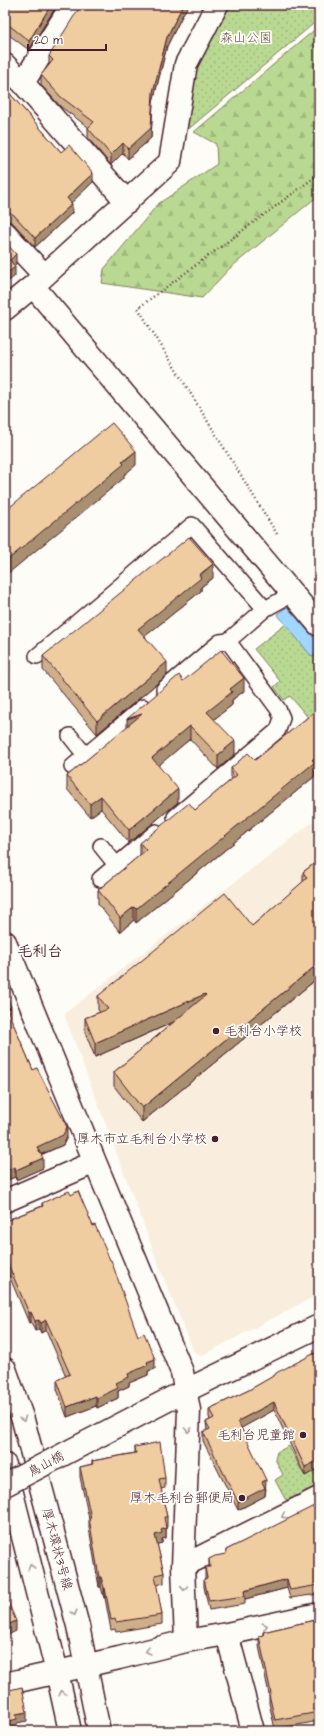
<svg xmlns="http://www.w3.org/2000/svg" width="324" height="1736" font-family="'Architects Daughter','Klee One',sans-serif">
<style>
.built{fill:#f9eedd}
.green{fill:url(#green-dots);stroke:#827c5e}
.forest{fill:url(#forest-firs);stroke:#827c5e}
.water{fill:#a0d6ff;stroke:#7e8daa}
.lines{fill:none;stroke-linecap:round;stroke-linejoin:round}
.service-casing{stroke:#4a1f2b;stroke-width:18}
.minor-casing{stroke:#4a1f2b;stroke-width:25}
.tertiary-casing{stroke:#4a1f2b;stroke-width:25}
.path{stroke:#4a1f2b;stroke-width:2.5;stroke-dasharray:1 3;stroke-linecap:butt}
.service{stroke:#fdfcf7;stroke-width:15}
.minor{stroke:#fdfcf7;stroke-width:22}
.tertiary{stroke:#fdfcf7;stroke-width:22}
.tertiary-bridge-casing{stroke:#4a1f2b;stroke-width:25;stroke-linecap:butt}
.tertiary-bridge{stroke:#fdfcf7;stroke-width:22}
.wall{fill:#ceaf8a;stroke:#4a1f2b}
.shaded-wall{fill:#a88f71;stroke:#4a1f2b}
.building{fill:#f0cca1;stroke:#4a1f2b}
.oneway{stroke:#ac999b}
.poi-dot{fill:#4a1f2b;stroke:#fdfcf7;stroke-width:1.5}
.labels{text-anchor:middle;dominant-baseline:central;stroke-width:3.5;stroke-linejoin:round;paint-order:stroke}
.park-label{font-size:13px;fill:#6b574a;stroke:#fdfcf7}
.poi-label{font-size:13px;fill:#4a1f2b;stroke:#fdfcf7;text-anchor:end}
.street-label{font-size:13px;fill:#4a1f2b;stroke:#fdfcf7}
.quarter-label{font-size:15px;font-weight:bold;fill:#4a1f2b;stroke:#fdfcf7}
</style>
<defs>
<pattern id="green-dots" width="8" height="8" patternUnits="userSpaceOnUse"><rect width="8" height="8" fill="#b9d992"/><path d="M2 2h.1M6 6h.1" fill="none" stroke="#a1ba7e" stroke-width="1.8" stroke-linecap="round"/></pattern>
<pattern id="forest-firs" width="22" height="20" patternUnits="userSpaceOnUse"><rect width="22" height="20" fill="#b9d992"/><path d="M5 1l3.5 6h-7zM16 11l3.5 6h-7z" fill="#a1ba7e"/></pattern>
</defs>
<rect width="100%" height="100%" fill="#fdfcf7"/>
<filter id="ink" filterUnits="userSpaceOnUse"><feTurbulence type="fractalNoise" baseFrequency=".025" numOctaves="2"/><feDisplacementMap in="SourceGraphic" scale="8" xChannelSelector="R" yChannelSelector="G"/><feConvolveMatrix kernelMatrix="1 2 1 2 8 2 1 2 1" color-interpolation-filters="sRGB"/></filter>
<g filter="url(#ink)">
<path class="built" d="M319 817V1294L201 1356 194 1352 158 1263 64 1014Z"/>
<path class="green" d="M229 5H319V19L185 132 195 63 209 35Z
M286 624 312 657 319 652V715L311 721 290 696 284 700 274 687 280 681 254 649Z
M289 1446 304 1475 319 1468V1485L288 1500 285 1499 275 1480 283 1475 275 1459 277 1452Z"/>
<path class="forest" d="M319 26V195L229 269 202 298 102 283 104 269 158 204 217 164 216 144 194 132Z"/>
<path class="water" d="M287 607 319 644V651L312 657 277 614Z"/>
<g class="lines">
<defs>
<path id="service" d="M37 656 192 525 265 609
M164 689 220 642 228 641 265 609 292 594
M70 736 85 755
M72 767 143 707
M175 817 278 730 282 718 278 709 228 641
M101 846 117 866
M100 879 156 832"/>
<path id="minor" d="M72 5 23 83 127 202
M5 65 23 83
M5 233 44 275
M33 286 319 625
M5 309 33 286 170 162 186 64 217 5
M5 942 95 1162
M5 1201 95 1162 182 1372 189 1410 183 1566 186 1641
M183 1566 319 1498
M227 1634 253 1731
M5 1684 119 1658 186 1641 227 1634 319 1614"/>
<path id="tertiary" d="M5 1369 23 1420 78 1626 99 1731
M87 1442 185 1391 319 1326
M5 1465 57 1672 70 1731"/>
</defs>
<use href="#service" class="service-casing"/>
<use href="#minor" class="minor-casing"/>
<use href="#tertiary" class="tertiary-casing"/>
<path class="path" d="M277 534 138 308 319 174"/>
<use href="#service" class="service"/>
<use href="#minor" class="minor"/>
<use href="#tertiary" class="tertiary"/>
<defs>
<path id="tertiary-bridge" d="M5 1485 87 1442"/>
</defs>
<use href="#tertiary-bridge" class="tertiary-bridge-casing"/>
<use href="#tertiary-bridge" class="tertiary-bridge"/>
</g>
<path class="wall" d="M5 5H57L29 50 5 32Z
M183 14 167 46 153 102 151 138 128 159 123 153 111 165 88 138V127L61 107 41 85V75L49 66V56Z
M5 88 61 152 93 182 71 202 72 213 35 247 14 224 9 221H5Z
M213 578 201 587V591L145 636 167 675 97 734 43 670V656Z
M183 681 244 691 232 700V705L214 719 235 754 218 769 190 739 158 765 178 802 129 843 101 809 90 817 67 789V776Z
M319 708V768L315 771V776L136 923 134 920 120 932 98 904V890L140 855V843L195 810 231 781V768L255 760Z
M319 860V977L142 1122 114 1086V1072L174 1022 95 1057 85 1032V1018L100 1012 98 1010V996L252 926 303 882V872Z
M5 992 11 1017H10L33 1070 67 1137 63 1145 41 1155 43 1168 16 1180 15 1177 5 1181Z
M42 1203 138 1336 155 1369 148 1371V1375L129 1383V1386L118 1391V1398L97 1408 96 1406 67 1417 57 1389V1380L66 1376 46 1330 41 1333 39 1329 35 1331 31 1322 29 1323 5 1266V1221L42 1206Z
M319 1351V1468L305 1476 274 1410 241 1428 266 1489 265 1496 238 1510 203 1441V1432L207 1431 206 1422 210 1420 209 1417V1409L249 1390Z
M135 1447 165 1478V1488L161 1489 167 1517V1527H166V1538L162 1539V1543L157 1544 164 1573V1583L156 1585 162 1615V1624L116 1632 115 1629 111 1630 105 1598H104L101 1587H99L89 1528V1519L80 1477V1467L92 1464V1461L135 1453Z
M319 1505V1594L290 1598 287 1588 245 1599V1604L209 1610 204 1587V1579L205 1578V1567H209V1559L226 1554V1550Z
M319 1619V1721L275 1729 269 1703V1694L259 1646V1636L263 1635V1632Z"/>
<path class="shaded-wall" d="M51 5H57L29 50V41Z
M183 5H189L183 14 167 46 153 102 151 138 128 159V149L153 92 167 37Z
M123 143V153L111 165V155Z
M93 173V182L67 207V198Z
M72 204V213L35 247V238Z
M16 254V264L10 269V260Z
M15 267V276L5 284V275Z
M136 451V465L124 475V478L5 576V562Z
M213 564V578L201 587V591L138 642V629Z
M167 662V675L97 734V721Z
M244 678V691L232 700V705L207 725V712L230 689Z
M142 714 127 732V719Z
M190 726V739L152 771V758Z
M235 741V754L218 769V755Z
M319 754V768L315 771V776L136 923V909Z
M178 789V802L129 843V830Z
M101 796V809L90 817V804Z
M134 907V920L120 932V918Z
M319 963V977L142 1122V1108Z
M205 994V1008L95 1057V1043Z
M11 1007V1017L7 1019V1009Z
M67 1127V1137L63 1145 37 1156V1147Z
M43 1158V1168L16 1180V1170Z
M15 1167V1177L5 1181V1171Z
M31 1312V1322L29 1323V1313Z
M39 1320V1329L35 1331V1321Z
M46 1320V1330L41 1333V1323Z
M155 1359V1369L148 1371V1375L129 1383V1386L118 1391V1398L97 1408V1398L116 1383 128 1374 147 1362Z
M96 1396V1406L67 1417V1407Z
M274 1402V1410L238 1430V1421Z
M319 1460V1468L305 1476V1467Z
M266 1480 265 1496 238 1510V1502L262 1482Z
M166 1528V1538L162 1539V1543L155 1545V1535L161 1530Z
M99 1577H101V1587H99Z
M287 1579V1588L245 1599 244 1591Z
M104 1588H105V1598H104Z
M16 1621V1631L6 1636V1641H5V1626Z
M27 1712V1721L17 1723V1728L5 1731V1722L16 1714Z"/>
<path class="building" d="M5 5H51L29 41 5 22Z
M81 5H183L167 37 153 92 151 128 128 149 123 143 111 155 88 128 94 122 61 97 41 75 53 60 49 56Z
M5 88 61 152 69 145 93 173 67 198 72 204 35 238 14 215 9 212H5Z
M5 242 16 254 10 260 15 267 5 275Z
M112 423 136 451 122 462 124 464 5 562V511Z
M189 537 213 564 199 575 201 578 138 629 167 662 97 721 43 656Z
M221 650 244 678 230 689 232 692 207 712 235 741 218 755 190 726 152 758 178 789 129 830 101 796 90 804 67 776 142 714 127 719 179 675 183 681Z
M319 708V754L312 760 315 762 136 909 134 907 120 918 98 890 146 850 140 843 189 803 195 810 237 775 231 768 248 753 255 760Z
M319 860V963L142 1108 114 1072 206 995 205 994 95 1043 85 1018 108 1009 98 996 225 893 252 926 307 878 303 872Z
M5 992 11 1007 7 1009 33 1070 37 1068 67 1127 63 1135 37 1147 43 1158 16 1170 15 1167 5 1171Z
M69 1191 71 1195 78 1191 93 1226 95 1225 110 1260H111L138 1336 144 1333 155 1359 147 1362 148 1365 128 1374 129 1377 116 1383 118 1388 97 1398 96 1396 67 1407 57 1380 70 1374 46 1320 41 1323 39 1320 35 1321 31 1312 29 1313 5 1257V1221L43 1206 42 1203Z
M319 1351V1460L305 1467 274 1402 238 1421 266 1480 262 1482 265 1488 238 1502 203 1432 210 1429 206 1422 214 1418 209 1409 249 1390 275 1375 276 1373Z
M160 1442 165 1478 159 1479 167 1517H164L166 1528 161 1530 162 1533 155 1535 164 1573 155 1575 162 1615 116 1622 115 1619 111 1620 105 1588H104L101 1577H99L89 1518H91L80 1467 93 1464 92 1461 136 1453 135 1447Z
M316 1505H319V1585L290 1590 287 1579 244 1591 245 1596 209 1601 204 1579 207 1578 205 1567H210L209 1559 215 1556 226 1554V1550Z
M5 1597H6L16 1621 5 1626Z
M319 1619V1712L275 1720 269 1694 271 1693 259 1636 264 1635 263 1632Z
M22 1687 27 1712 16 1714 17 1719 5 1722V1691Z"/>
<defs><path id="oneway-chevron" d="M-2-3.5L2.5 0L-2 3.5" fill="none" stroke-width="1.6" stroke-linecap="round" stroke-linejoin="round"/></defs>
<g class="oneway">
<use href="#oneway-chevron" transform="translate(23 1419) rotate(72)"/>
<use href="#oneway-chevron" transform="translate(188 1430) rotate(92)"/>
<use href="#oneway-chevron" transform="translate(284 1516) rotate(153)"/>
<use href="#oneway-chevron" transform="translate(31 1567) rotate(-104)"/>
<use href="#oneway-chevron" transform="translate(184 1588) rotate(88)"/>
<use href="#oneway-chevron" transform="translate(74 1613) rotate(75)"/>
<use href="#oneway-chevron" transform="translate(265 1626) rotate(-13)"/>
<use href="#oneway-chevron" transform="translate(148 1651) rotate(166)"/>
<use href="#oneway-chevron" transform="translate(62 1693) rotate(-103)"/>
</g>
</g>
<g class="poi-dot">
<circle cx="216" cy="1031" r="4"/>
<circle cx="215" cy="1139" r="4"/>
<circle cx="303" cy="1435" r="4"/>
<circle cx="242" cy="1498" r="4"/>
</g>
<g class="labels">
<g class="park-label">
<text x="246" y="38">森山公園</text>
</g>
<g class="poi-label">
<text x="224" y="1031" text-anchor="start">毛利台小学校</text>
<text x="207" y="1139">厚木市立毛利台小学校</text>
<text x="295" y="1435">毛利台児童館</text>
<text x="234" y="1498">厚木毛利台郵便局</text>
</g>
<g class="street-label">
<text transform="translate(46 1464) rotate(-28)">鳥山橋</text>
<text transform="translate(57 1549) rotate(75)">厚木環状3号線</text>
</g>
<g class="quarter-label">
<text x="40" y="951">毛利台</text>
</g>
</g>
<rect width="324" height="1736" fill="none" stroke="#fdfcf7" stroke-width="20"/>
<rect x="10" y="10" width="304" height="1716" fill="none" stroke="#4a1f2b" stroke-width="1.5" filter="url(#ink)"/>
<path d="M28 44v6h78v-6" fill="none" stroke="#4a1f2b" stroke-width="2"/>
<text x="34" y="44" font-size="12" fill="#4a1f2b" stroke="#fdfcf7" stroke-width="3" paint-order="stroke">20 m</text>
</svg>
